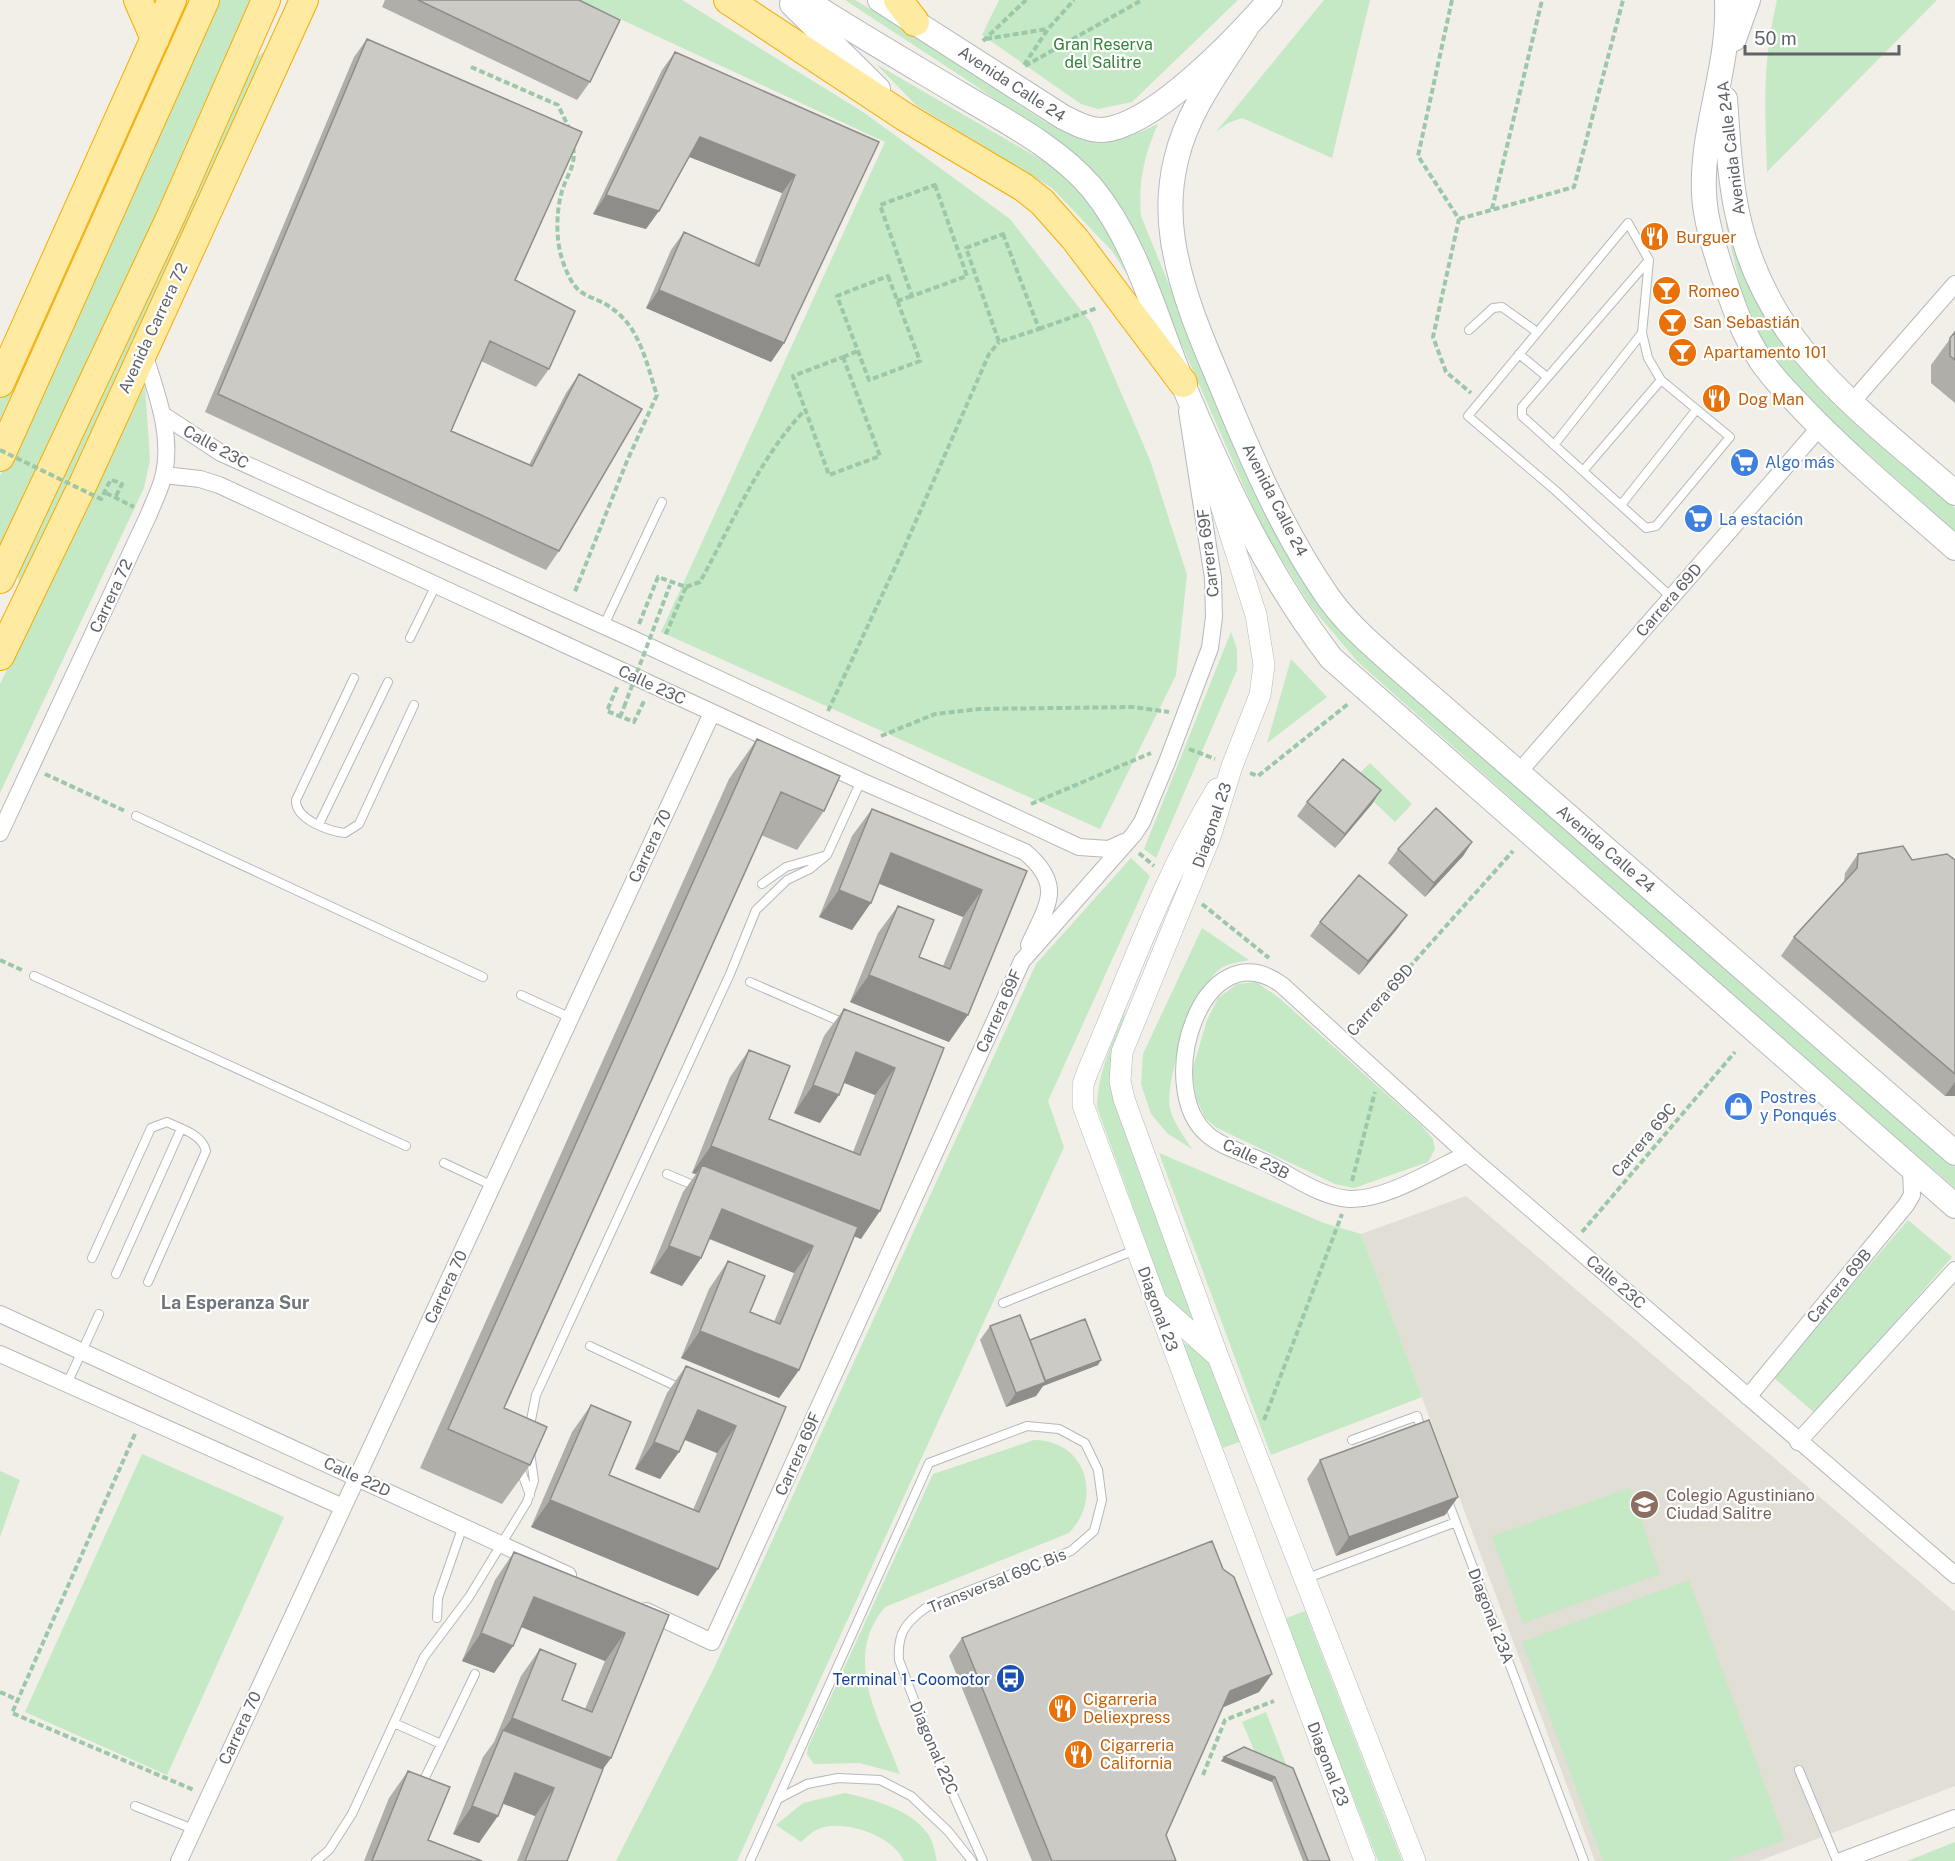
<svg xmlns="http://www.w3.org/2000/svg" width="1955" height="1861" font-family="'Public Sans',sans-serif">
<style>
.education{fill:#e1ded6}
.green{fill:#c5e8c5}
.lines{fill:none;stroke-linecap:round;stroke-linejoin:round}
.service-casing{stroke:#b5b8bc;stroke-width:10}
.minor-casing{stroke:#b5b8bc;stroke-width:18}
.tertiary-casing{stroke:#b5b8bc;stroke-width:22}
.secondary-casing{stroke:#b6babf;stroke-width:26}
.trunk-casing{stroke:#f9ab00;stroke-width:30}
.path{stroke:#9cc7a9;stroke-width:4;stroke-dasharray:6 3;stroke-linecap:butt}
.service{stroke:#fff;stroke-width:8}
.minor{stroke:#fff;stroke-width:16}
.tertiary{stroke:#fff;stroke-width:21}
.secondary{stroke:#fff;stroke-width:24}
.trunk{stroke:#feeaa1;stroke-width:28}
.path-bridge{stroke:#9cc7a9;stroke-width:4;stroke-dasharray:6 3;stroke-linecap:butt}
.wall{fill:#afaea9}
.shaded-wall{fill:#8f8d8a}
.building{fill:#cccac5;stroke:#8f8d8a;stroke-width:1.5}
.labels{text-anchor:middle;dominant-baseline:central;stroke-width:4.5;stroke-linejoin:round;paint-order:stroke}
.park-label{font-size:16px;fill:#348238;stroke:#fff}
.street-label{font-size:16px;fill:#5f6368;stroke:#fff}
.food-label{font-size:16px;fill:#c56008;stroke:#fff;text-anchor:start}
.shop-label{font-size:16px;fill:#366cbe;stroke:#fff;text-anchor:start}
.education-label{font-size:16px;fill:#785e54;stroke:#fff;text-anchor:start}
.transit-label{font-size:16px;fill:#164399;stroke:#fff;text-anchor:end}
.neighbourhood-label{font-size:18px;font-weight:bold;fill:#70757a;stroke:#fff}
</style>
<rect width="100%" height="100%" fill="#f1efe8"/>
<path class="education" d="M1466 1196 1955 1612V1786L1759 1861H1595L1361 1234Z"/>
<path class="green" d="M186 0H195L0 420V400Z
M215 0H256L0 559V476L94 274Z
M579 0H682L863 112 1010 219 1091 323 1150 460 1187 575 1176 675 1100 829 661 632 885 142Z
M845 0H855C896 25 937 49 977 75 1011 97 1043 127 1083 138 1110 146 1135 135 1158 124 1144 155 1138 182 1141 216L1245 472 1275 531 1318 597 1871 1095 1955 1167V1188L1759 1019 1358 662 1312 608 1262 528 1149 270 1057 143 973 84Z
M999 0H1238L1132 102 1098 109 1081 104 982 35Z
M1324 0H1370L1332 158 1242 118 1228 123 1216 132Z
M1777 0H1937L1767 172C1765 108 1762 64 1777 0Z
M267 49 19 588 18 567 248 65Z
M876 64 1054 167C1091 197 1110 229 1127 274L1112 251 1052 188 916 105Z
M1725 221C1743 264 1759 310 1786 349 1826 406 1901 461 1955 508V531L1828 419 1790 381 1761 339 1742 294Z
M145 386 150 460 144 488 0 793V684Z
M1231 632 1237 649V670L1156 858 1144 849Z
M1291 659 1327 697 1267 743Z
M1370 763 1412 804 1395 822 1352 781Z
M1131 858 1150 876 1048 1101 1064 1147 737 1861H616L713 1670 1036 964Z
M1202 928 1249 960C1241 962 1230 963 1223 967 1197 981 1164 1080 1170 1109 1174 1124 1184 1136 1192 1149L1168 1134 1151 1114 1141 1084 1143 1054Z
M1256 982 1278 997 1421 1125 1433 1139 1435 1149 1428 1162 1354 1188 1335 1184 1217 1128 1205 1118 1196 1098 1192 1071 1207 1020 1218 998 1237 984Z
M1126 1008 1113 1067 1198 1325 1165 1295 1097 1107C1098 1071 1113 1041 1126 1008Z
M1159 1153 1324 1223 1361 1234 1422 1397 1271 1455Z
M1908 1220 1952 1257 1816 1414 1773 1377Z
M1181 1341 1210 1358 1241 1441 1223 1448Z
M1034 1440C1086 1440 1103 1498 1069 1533L885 1607C841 1659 880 1719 900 1774L860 1763 814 1764 807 1754 808 1747 933 1474Z
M142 1454 284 1517 167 1775 25 1712Z
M0 1471 20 1480 0 1537Z
M1630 1488 1660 1574 1523 1623 1492 1536Z
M1689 1580 1785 1840 1727 1861H1603L1522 1642Z
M1305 1611 1402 1861H1378L1284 1619Z
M1266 1712 1289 1772 1258 1759 1242 1722Z
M845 1793C872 1799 912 1810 928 1834 933 1841 935 1853 937 1861H904C893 1835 841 1817 816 1830 811 1833 805 1838 801 1842L776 1825 803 1803Z
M1955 1842V1861H1907Z"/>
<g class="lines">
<defs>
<path id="service" d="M1649 260 1522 407V416L1646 528 1656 526 1730 437 1661 380 1648 358 1642 333 1649 260 1628 223 1468 416 1556 491 1671 597
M1469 330 1493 308 1502 307 1537 332
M1519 354 1547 377
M1554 445 1642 333
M1583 471 1661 380
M1621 505 1696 410
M604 625 662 502
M410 638 436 585
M354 678 296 800C295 819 328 831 345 833L359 824 414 705
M136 816 483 977
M319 824 388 682
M762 884 786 867 824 856
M34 976 406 1146
M750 982 846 1024
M521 995 571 1018
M444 1163 493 1186
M667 1174 700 1188
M92 1258 151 1128 167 1122C181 1129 202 1134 206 1151L148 1282
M116 1274 181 1129
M1003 1303 1135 1250
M590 1346 682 1389
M67 1384 99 1314
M529 1430 536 1395 730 974 756 910 787 880 810 869 827 855 861 781
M1352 1440 1417 1416 1423 1434
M520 1468 530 1495
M1446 1496 1584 1861
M1305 1579 1456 1522
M437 1618 438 1598 463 1526
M394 1723 441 1744
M1799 1770 1837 1861
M420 1788 475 1674
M778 1799 807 1784 838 1778 880 1780 911 1796 948 1831 972 1861
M135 1806 193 1829
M316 1861 329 1850 352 1814 424 1657 469 1597 527 1502 534 1481 530 1452
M750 1861 929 1463 1027 1426 1059 1429 1085 1443 1098 1470 1102 1500 1094 1531 1071 1551 927 1607C906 1622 897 1633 899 1660L933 1750 983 1861"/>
<path id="minor" d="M1852 402 1955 284
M163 415 221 453 633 639 1079 847 1109 849 1124 842
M164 475 200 479 219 485 861 781 1025 852C1065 886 1047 905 1029 945
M1518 773 1820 427
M0 833 149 514C154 501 161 488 164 474 173 432 155 390 143 350
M1467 1154C1435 1169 1384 1201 1349 1199 1320 1197 1291 1175 1266 1163 1248 1154 1223 1148 1208 1135 1152 1088 1202 927 1282 985L1467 1154 1955 1575
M0 1314 568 1575
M0 1354 343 1507
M1748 1397 1906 1205 1912 1195 1911 1168
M1798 1442 1955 1270
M646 1611 712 1642 1022 961 1134 834 1142 822 1167 762 1210 648 1214 617 1213 578 1187 411
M179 1861 712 713
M1841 1861 1955 1818"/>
<path id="tertiary" d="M1206 458 1256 615 1264 665 1260 695 1232 766 1210 837 1122 1052 1120 1081 1124 1099 1218 1357 1415 1861
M1217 789C1163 877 1128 978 1087 1073L1083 1085V1105L1365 1861
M1157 1302 1216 1355"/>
<path id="secondary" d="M805 0C856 33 908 63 960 94 1005 121 1057 147 1092 188 1138 244 1155 318 1183 384 1224 482 1266 573 1331 658L1955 1206
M880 0 1063 117C1075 123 1088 130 1102 130 1153 127 1237 38 1270 0
M1727 0C1730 68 1701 128 1704 193 1705 219 1714 247 1722 272 1732 302 1742 333 1760 359 1772 378 1789 394 1804 410 1851 459 1904 503 1955 548
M792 4 878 89
M1246 28C1219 70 1187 111 1176 160 1170 185 1169 215 1173 241 1181 292 1202 340 1222 387 1252 460 1283 532 1328 597 1347 624 1373 646 1398 668L1955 1153
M1734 39 1748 0
M1725 99C1728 136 1729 175 1737 212 1765 346 1858 408 1955 493"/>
<path id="trunk" d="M138 0 155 39
M728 0 905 117 1023 187 1042 202 1075 239 1183 383
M898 0 915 22
M0 383 172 0
M0 457 205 0
M0 579 171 216 266 0
M0 656 84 482 304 0"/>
</defs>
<use href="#service" class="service-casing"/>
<use href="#minor" class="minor-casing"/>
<use href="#tertiary" class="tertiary-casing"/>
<use href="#secondary" class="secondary-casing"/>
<use href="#trunk" class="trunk-casing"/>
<path class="path" d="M1452 0 1418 156 1459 219 1433 337 1446 372 1471 393
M986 39 1047 29
M983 41 1026 0
M1024 65 1048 29 1074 0
M1025 66 1142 0
M471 67 558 105 569 128
M573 147C577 166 565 177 561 195 556 214 556 240 562 259 578 308 592 288 621 316 642 336 648 369 657 395L627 461 574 594
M935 185 967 276 912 296 880 205Z
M1492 209 1542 0
M1459 219 1574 187 1623 0
M1003 234 1039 329 999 342 966 248Z
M888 276 920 361 869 380 837 296Z
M897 301 912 296
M1039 329 1097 308
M843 357 880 456 829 475 793 376Z
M843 357 858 351
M112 480 122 484 115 498
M106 493 134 507
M686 587 700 582C732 524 759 458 805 410
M639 624 658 577 686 587 665 636
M617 687 607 711 634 722 644 701
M828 711 905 546 989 354 999 342
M620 717 624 707
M881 736 935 714 979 709 1133 707 1169 712
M1189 749 1215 759
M1250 773 1258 776 1348 704
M45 774 125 811
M1031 804 1151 753
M1139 853 1154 866
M1202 904 1269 958
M0 960 24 971
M1355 1028 1513 851
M1352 1181 1375 1092
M1582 1232 1735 1052
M1264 1420 1342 1214
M135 1434 12 1713 194 1790
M0 1692 18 1700
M1203 1775 1225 1720 1274 1701"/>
<use href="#service" class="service"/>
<use href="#minor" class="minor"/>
<use href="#tertiary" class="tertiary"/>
<use href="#secondary" class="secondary"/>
<use href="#trunk" class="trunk"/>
<path class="path-bridge" d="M0 450 101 499 111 479
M624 707 670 585"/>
</g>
<path class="wall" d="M385 0H579L590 82 577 100 382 7Z
M367 39 515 280 549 369 536 387 481 361 451 431 529 465 566 393 579 374 559 551 546 570 205 412 354 57Z
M675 52 879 142 784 343 771 362 646 308 671 250 684 232 754 264 782 193 689 157 646 229 593 214 662 70Z
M1955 332V403L1931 383V365Z
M757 739 824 811 797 850 761 835 504 1408 530 1465 502 1504 420 1468 729 779Z
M1381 790 1372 804 1335 848 1297 816 1307 802Z
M872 809 1027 871 949 1042 850 1002 878 933 898 906 919 957 943 966 963 917 879 883 852 930 819 917 852 836Z
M1472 842 1463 856 1425 897 1388 863 1398 849Z
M1858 854 1912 860H1955V1096H1945L1781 956 1794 937 1844 882 1845 873Z
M1407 915 1397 929 1359 975 1310 936 1320 922Z
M844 1009 944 1048 861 1239 854 1236 799 1370 779 1398 681 1358 709 1289 728 1261 750 1312 774 1322 794 1273 709 1239 701 1258 682 1286 650 1273 683 1192 696 1174 692 1173 730 1077 749 1050 769 1119 853 1152 875 1095 844 1083 820 1123 794 1113 824 1036Z
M990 1326 1030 1340 1098 1365 1043 1386 1036 1396 1006 1407 980 1340Z
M686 1366 786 1407 698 1596 531 1527 572 1432 591 1405 609 1475 693 1510 717 1453 685 1440 660 1479 635 1469 667 1393Z
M1320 1460 1458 1497 1445 1515 1336 1556 1307 1479Z
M514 1552 669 1615 611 1758 603 1769 567 1861H517L535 1816 503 1803 479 1843 453 1834 483 1757 494 1742 521 1676 540 1649 562 1700 585 1709 605 1661 521 1627 513 1646 494 1673 462 1661 495 1580Z
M1223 1569 1272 1674 1259 1692 1223 1707 1166 1835 1176 1861H1032L949 1656 962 1638Z
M1221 1761 1293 1768 1330 1861H1303L1272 1782Z
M408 1771 428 1840 482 1861H364L389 1798Z"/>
<path class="shaded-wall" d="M700 137 795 175 782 193 687 156Z
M606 195 659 211 646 229 593 214Z
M659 290 784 343 771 362 646 308Z
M1381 790 1372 804 1335 848 1345 834Z
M1472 842 1463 856 1425 897 1434 883Z
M891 853 982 890 963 917 872 881Z
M839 890 871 903 852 930 819 917Z
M1407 915 1397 929 1359 975 1368 961Z
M869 975 968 1015 949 1042 850 1002Z
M856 1052 895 1068 875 1095 837 1080Z
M1955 1082V1096H1945Z
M813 1085 839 1095 820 1123 794 1113Z
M711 1146 880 1211 861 1239 698 1175 702 1165 696 1174 692 1173Z
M722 1209 813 1246 794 1273 703 1236Z
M669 1246 701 1258 682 1286 650 1273Z
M700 1331 799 1370 779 1398 681 1358Z
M1101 1360 1098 1365 1043 1386 1036 1396 1006 1407 1016 1393Z
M698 1410 736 1426 717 1453 678 1437Z
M654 1442 679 1452 660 1479 635 1469Z
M1458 1497 1445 1515 1336 1556 1349 1537Z
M550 1500 718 1569 698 1596 531 1527Z
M534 1597 625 1633 605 1661 514 1624Z
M481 1633 513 1646 494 1673 462 1661Z
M1272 1674 1259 1692 1217 1710 1230 1691Z
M512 1718 611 1758 591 1785 501 1733Z
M1224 1757 1275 1777 1272 1782 1221 1761Z
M515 1773 554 1788 535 1816 496 1801Z
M472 1806 498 1816 479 1843 453 1834Z"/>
<path class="building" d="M418 0H579L620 20 590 82Z
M367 39 582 132 515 280 575 311 549 369 490 341 451 431 532 466 579 374 642 409 559 551 218 394Z
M675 52 879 142 784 343 659 290 684 232 759 266 795 175 700 137 659 211 606 195Z
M1955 332V360L1950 356V338Z
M757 739 840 776 824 811 781 792 504 1408 547 1427 530 1465 448 1429Z
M1343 759 1381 790 1345 834 1307 802Z
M1436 808 1472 842 1434 883 1398 849Z
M872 809 1027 871 968 1015 869 975 898 906 934 920 919 957 950 969 982 890 891 853 871 903 839 890Z
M1903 846 1912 860 1947 854 1955 860V1074L1794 937 1857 868 1858 854Z
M1359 875 1407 915 1368 961 1320 922Z
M844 1009 944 1048 880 1211 711 1146 749 1050 790 1066 769 1119 860 1155 895 1068 856 1052 839 1095 813 1085Z
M702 1165 858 1227 799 1370 700 1331 728 1261 765 1276 750 1312 780 1324 813 1246 722 1209 701 1258 669 1246Z
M1020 1315 1046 1382 1016 1393 990 1326Z
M1085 1319 1101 1360 1045 1381 1030 1340Z
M686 1366 786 1407 718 1569 550 1500 591 1405 631 1422 609 1475 699 1512 736 1426 698 1410 679 1452 654 1442Z
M1429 1420 1458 1497 1349 1537 1320 1460Z
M1212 1541 1223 1569 1234 1577 1272 1674 1230 1691 1166 1835 1176 1861H1052L962 1638Z
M514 1552 669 1615 611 1758 512 1718 540 1649 576 1664 562 1700 592 1712 625 1633 534 1597 513 1646 481 1633Z
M503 1730 603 1769 567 1861H525L554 1788 515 1773 498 1816 472 1806Z
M1244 1747 1293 1768 1330 1861H1308L1275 1777 1224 1757Z
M408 1771 450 1787 428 1840 482 1861H372Z"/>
<defs>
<symbol id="restaurant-disc" viewBox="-11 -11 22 22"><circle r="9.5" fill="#e8710a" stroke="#fff"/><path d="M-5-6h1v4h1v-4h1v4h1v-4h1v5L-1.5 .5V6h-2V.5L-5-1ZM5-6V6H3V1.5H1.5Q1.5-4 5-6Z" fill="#fff"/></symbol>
<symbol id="bar-disc" viewBox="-11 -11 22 22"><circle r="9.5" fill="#e8710a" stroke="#fff"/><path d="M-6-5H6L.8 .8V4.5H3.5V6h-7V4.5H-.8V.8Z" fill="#fff"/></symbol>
<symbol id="supermarket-disc" viewBox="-11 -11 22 22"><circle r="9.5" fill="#3f7fe0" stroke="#fff"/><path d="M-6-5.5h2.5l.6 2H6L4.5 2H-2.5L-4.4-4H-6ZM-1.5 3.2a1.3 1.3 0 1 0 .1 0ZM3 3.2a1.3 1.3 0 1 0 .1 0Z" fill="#fff"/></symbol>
<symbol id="shop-disc" viewBox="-11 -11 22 22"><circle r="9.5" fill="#3f7fe0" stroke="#fff"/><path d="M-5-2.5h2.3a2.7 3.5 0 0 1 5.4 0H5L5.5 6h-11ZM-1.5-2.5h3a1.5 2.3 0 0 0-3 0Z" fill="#fff"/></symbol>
<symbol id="school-disc" viewBox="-11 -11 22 22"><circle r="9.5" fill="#8d6e63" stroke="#fff"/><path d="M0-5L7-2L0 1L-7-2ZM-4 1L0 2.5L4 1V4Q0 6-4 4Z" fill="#fff"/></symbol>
<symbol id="bus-disc" viewBox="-11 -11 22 22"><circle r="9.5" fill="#1a4fb4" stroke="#fff"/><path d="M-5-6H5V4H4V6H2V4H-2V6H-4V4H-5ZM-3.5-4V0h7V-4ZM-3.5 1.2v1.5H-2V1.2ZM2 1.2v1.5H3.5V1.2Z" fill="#fff"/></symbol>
</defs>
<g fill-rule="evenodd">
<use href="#restaurant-disc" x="1638" y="220" width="33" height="33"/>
<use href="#bar-disc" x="1650" y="274" width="33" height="33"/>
<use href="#bar-disc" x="1656" y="306" width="33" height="33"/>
<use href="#bar-disc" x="1666" y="336" width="33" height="33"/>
<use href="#restaurant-disc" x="1700" y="382" width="33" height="33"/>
<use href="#supermarket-disc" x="1728" y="446" width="33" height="33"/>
<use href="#supermarket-disc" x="1682" y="502" width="33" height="33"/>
<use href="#shop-disc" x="1722" y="1090" width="33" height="33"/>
<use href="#school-disc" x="1628" y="1488" width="33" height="33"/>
<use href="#bus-disc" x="994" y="1662" width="33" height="33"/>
<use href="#restaurant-disc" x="1046" y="1692" width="33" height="33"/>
<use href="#restaurant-disc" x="1062" y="1738" width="33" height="33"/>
</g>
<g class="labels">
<g class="park-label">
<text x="1103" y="44">Gran Reserva<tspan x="1103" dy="18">del Salitre</tspan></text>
</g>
<g class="street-label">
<text transform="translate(1012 84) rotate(33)">Avenida Calle 24</text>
<text transform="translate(1731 148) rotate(-97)">Avenida Calle 24A</text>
<text transform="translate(153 328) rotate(-65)">Avenida Carrera 72</text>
<text transform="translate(216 447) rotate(29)">Calle 23C</text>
<text transform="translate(1275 500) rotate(63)">Avenida Calle 24</text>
<text transform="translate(1208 553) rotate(-97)">Carrera 69F</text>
<text transform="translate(111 596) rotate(-65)">Carrera 72</text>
<text transform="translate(1669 600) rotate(-49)">Carrera 69D</text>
<text transform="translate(652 685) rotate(25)">Calle 23C</text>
<text transform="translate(1212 825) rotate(-71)">Diagonal 23</text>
<text transform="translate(650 846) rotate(-65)">Carrera 70</text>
<text transform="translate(1606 849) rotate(41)">Avenida Calle 24</text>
<text transform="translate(1380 1000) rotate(-48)">Carrera 69D</text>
<text transform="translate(999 1011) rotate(-66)">Carrera 69F</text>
<text transform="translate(1644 1140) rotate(-50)">Carrera 69C</text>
<text transform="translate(1256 1159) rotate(26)">Calle 23B</text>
<text transform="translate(1616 1282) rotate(41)">Calle 23C</text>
<text transform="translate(1839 1286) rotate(-50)">Carrera 69B</text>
<text transform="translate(446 1287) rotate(-65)">Carrera 70</text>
<text transform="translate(1158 1309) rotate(70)">Diagonal 23</text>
<text transform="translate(798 1454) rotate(-66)">Carrera 69F</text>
<text transform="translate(357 1477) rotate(25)">Calle 22D</text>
<text transform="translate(997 1581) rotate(-22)">Transversal 69C Bis</text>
<text transform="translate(1491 1616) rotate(69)">Diagonal 23A</text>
<text transform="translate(240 1728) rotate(-65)">Carrera 70</text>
<text transform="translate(934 1748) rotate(67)">Diagonal 22C</text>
<text transform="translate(1328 1764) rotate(69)">Diagonal 23</text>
</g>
<g class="food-label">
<text x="1676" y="237">Burguer</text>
<text x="1688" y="291">Romeo</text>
<text x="1693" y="322">San Sebastián</text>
<text x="1703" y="352">Apartamento 101</text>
<text x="1738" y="399">Dog Man</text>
<text x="1083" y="1699">Cigarreria<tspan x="1083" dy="18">Deliexpress</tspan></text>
<text x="1100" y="1745">Cigarreria<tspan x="1100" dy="18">California</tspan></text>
</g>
<g class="shop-label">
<text x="1765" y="462">Algo más</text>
<text x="1719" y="519">La estación</text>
<text x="1760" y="1097">Postres<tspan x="1760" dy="18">y Ponqués</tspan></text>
</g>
<g class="education-label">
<text x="1666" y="1495">Colegio Agustiniano<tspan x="1666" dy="18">Ciudad Salitre</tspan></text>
</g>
<g class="transit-label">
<text x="990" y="1679">Terminal 1 - Coomotor</text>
</g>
<g class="neighbourhood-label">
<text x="235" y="1302">La Esperanza Sur</text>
</g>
</g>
<path d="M1745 45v9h154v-9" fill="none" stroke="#5f6368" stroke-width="3"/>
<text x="1754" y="45" font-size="18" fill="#5f6368" stroke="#ffffff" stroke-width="4.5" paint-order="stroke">50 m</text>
</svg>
